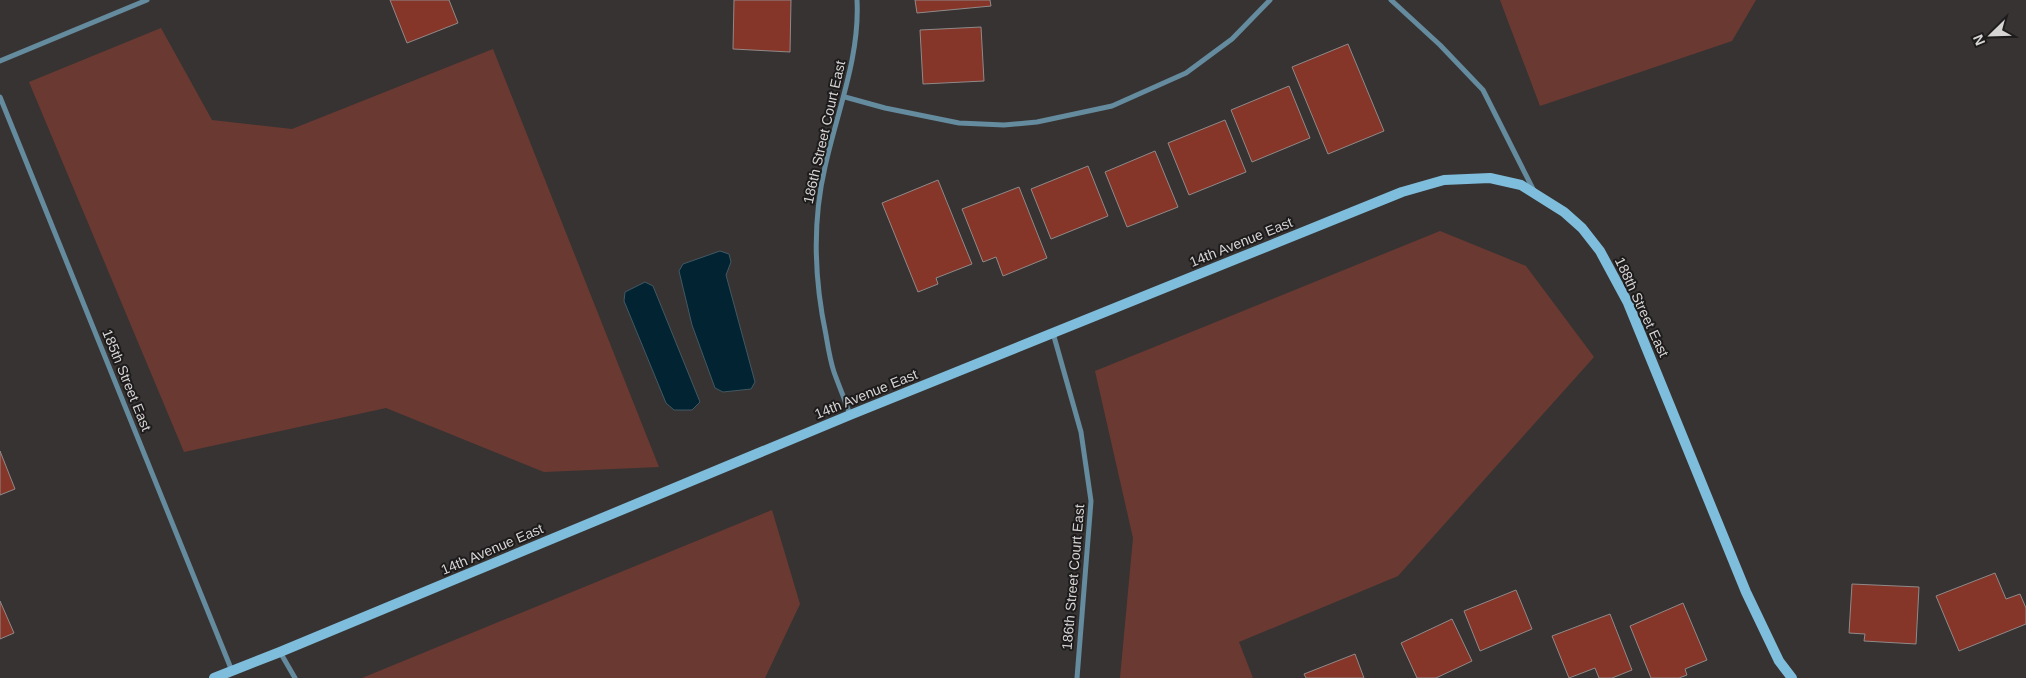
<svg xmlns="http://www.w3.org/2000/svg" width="2026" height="678" font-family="Arial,sans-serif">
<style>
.green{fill:#6a3a32}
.water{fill:#022331;stroke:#425862}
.building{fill:#863529;stroke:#908a89}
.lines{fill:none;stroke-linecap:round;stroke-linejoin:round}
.street{stroke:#658b9e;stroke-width:5}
.secondary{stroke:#7ebddb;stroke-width:10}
.labels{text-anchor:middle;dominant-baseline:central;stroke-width:4;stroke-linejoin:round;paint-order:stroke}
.street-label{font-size:14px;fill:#d7d4d4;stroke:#1d1b1b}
</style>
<rect width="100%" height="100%" fill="#373332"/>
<path class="green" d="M1500 0H1756L1732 41 1540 106Z
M161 28 212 120 292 129 493 49 659 467 544 472 386 408 184 452 29 82Z
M1440 231 1526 266 1594 357 1398 576 1239 642 1253 678H1120L1133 538 1095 371Z
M772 510 800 604 765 678H362Z"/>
<path class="water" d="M720 251 729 254 731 262 726 275 755 382 751 389 723 392 715 388 692 325 679 271 683 264Z
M645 282 653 286 700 402 692 410H674L666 403 624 301 625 292Z"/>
<path class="building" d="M390 0H449L458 23 407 43Z
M734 0H791L790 52 733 49Z
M915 0H990L991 6 917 13Z
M981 27 984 81 923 84 920 30Z
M1348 44 1384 131 1328 154 1292 67Z
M1289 86 1310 138 1252 162 1231 110Z
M1225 120 1246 172 1189 195 1168 143Z
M1155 151 1178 207 1127 227 1105 172Z
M1088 166 1108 216 1051 239 1031 189Z
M938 180 972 264 936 278 938 284 918 292 882 203Z
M1019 187 1047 258 1003 276 996 257 983 262 962 209Z
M0 451 15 489 0 495Z
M1995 573 2006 599 2020 594 2026 608V624L1959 651 1936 596Z
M1852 584 1919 587 1916 644 1864 641 1865 634 1849 633Z
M1516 590 1532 629 1480 651 1464 611Z
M0 601 14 633 0 639Z
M1683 603 1707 660 1685 669 1687 675 1679 678H1651L1630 626Z
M1610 614 1632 670 1612 678H1599L1595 668 1569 678 1552 636Z
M1452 619 1472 661 1436 678H1417L1401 643Z
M1355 654 1364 678H1306L1304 674Z"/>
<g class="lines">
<path class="street" d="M1391 0 1440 45 1483 90 1534 191
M0 61 147 0
M0 97 232 671
M845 97 885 108 959 123 1004 125 1037 122 1112 106 1186 73 1232 39 1270 0
M1053 333 1081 432 1091 501 1077 678
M850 415C845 400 839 386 834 372 830 360 828 347 826 335 814 278 812 223 825 167 837 112 860 57 857 0
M280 652 295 678"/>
<path class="secondary" d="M214 678 280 652 850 415 1402 192 1444 180 1490 178 1521 185 1564 212 1582 228 1600 251 1628 303 1746 592 1779 661 1792 678"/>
</g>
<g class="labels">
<g class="street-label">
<text transform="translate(824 132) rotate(-77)">186th Street Court East</text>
<text transform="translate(1241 242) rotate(-22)">14th Avenue East</text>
<text transform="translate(1642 307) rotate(65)">188th Street East</text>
<text transform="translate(127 380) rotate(68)">185th Street East</text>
<text transform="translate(866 394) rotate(-22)">14th Avenue East</text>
<text transform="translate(492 549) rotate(-23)">14th Avenue East</text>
<text transform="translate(1073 577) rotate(-85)">186th Street Court East</text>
</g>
</g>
<g transform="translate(1991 35) rotate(247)" stroke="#1d1b1b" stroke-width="4" paint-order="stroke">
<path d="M0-4L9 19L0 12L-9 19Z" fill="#d7d4d4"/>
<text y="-8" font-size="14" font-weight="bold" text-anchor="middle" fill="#d7d4d4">N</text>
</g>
</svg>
